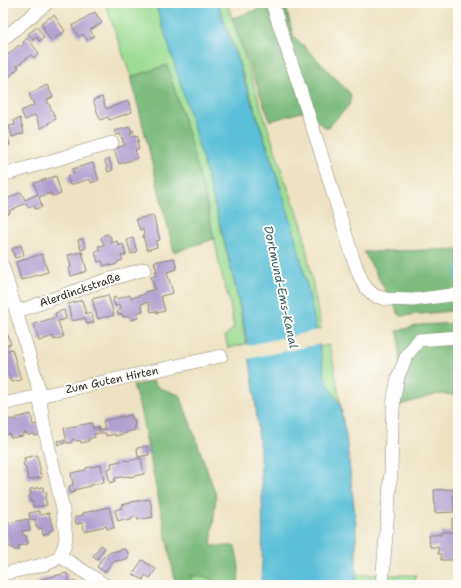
<svg xmlns="http://www.w3.org/2000/svg" width="461" height="588" font-family="'Shantell Sans',sans-serif">
<style>
.green{fill:#9cdd93;stroke:#64845f}
.forest{fill:#7dbc7d;stroke:#547454}
.water{fill:#5abfd8;stroke:#427582}
.pier{fill:#ede2c2}
.lines{fill:none;stroke-linecap:round;stroke-linejoin:round}
.stream{stroke:#5abfd8;stroke-width:3}
.building{fill:#af9ecf}
.minor-casing{stroke:#8c8676;stroke-width:14}
.minor{stroke:#fff;stroke-width:13}
.labels{text-anchor:middle;dominant-baseline:central;stroke-width:4;stroke-linejoin:round;paint-order:stroke}
.street-label{font-size:11px;fill:#2b2b2b;stroke:#fdfcf7}
.water-label{font-size:12px;font-style:italic;fill:#3b5f68;stroke:#fdfcf7}
</style>
<rect width="100%" height="100%" fill="#fdfcf7"/>
<filter id="ink" filterUnits="userSpaceOnUse"><feTurbulence type="fractalNoise" baseFrequency=".025" numOctaves="2"/><feDisplacementMap in="SourceGraphic" scale="8" xChannelSelector="R" yChannelSelector="G"/><feConvolveMatrix kernelMatrix="1 2 1 2 8 2 1 2 1" color-interpolation-filters="sRGB"/></filter>
<filter id="wash" filterUnits="userSpaceOnUse"><feTurbulence type="fractalNoise" baseFrequency=".012" numOctaves="4" result="noise"/><feDisplacementMap in="SourceGraphic" scale="16" xChannelSelector="R" yChannelSelector="G"/><feGaussianBlur stdDeviation="0.9" result="paint"/><feColorMatrix in="noise" values="0 0 0 0 0 0 0 0 0 0 0 0 0 0 0 0 0 1.4 0 .05"/><feComposite in="paint" operator="in"/></filter>
<g filter="url(#wash)">
<rect width="100%" height="100%" fill="#ede2c2"/>
<path class="green" d="M105 3H155C179 74 200 146 218 219 229 260 240 302 246 344L228 348 225 336 234 328 230 304 221 272 206 199 176 95 167 66 131 77Z
M218 3H227L285 180 302 225 321 329 316 330C296 218 255 111 218 3Z
M329 345 334 366 342 412C339 400 331 392 326 381 322 370 321 358 319 347Z
M190 575 212 579 214 585H193Z
M356 575H416L414 585H356Z"/>
<path class="forest" d="M278 3H285L293 35 349 92 351 96 349 105 327 129 305 111 270 121 232 18Z
M167 65C185 122 202 180 214 239L174 252 131 77Z
M458 249V311H451L400 316 364 252Z
M458 323V395L438 394 400 405 399 338 397 331 420 325Z
M153 381 159 388 180 395 216 495 211 546H235L239 567 238 585H214L212 579 190 575 193 585H176L139 404 133 386Z"/>
<path class="water" d="M155 3H218L268 150 293 227 312 307 325 376 329 386 340 405 346 436 356 524V585H261C265 512 261 440 251 368 245 322 233 277 222 232 202 155 180 79 155 3Z"/>
<path class="pier" d="M318 330 320 344 247 359 245 346Z"/>
<g class="lines">
<path class="stream" d="M456 280 458 265"/>
</g>
<g id="blocks">
<path class="building" d="M95 12 102 23 90 30 94 36 87 40 83 34 79 37 72 26Z
M54 15 65 31 51 41 43 28 44 27 41 23Z
M37 27 44 38 39 41 37 37 33 40 28 34Z
M27 38 39 53 34 58 31 55 17 66 19 67 7 79 8 81 3 86V59L19 45 21 47 24 44 23 42Z
M47 85 53 97 47 100 56 119 48 123 49 124 41 128 35 115 25 120 21 111 34 105 29 94Z
M102 97 106 109 128 101 132 112 109 120 108 117 100 120 93 100Z
M20 118 24 133 12 137 9 126 15 125 14 120Z
M130 127 131 131 133 130 134 132 130 133 131 136 135 135V136L137 135 139 141 137 142 139 149 135 150 138 158 119 164 114 149 125 145V143L122 142 123 140V138L122 139 120 134 116 135 114 131Z
M6 130 10 145 3 147V131Z
M109 159 113 170 108 172 105 161Z
M93 163 99 180 91 183 90 179 70 185 67 176 74 174 72 169Z
M56 176 61 194 52 196 51 193 39 197 42 207 35 209 34 205 28 207 26 203 9 211 10 213 4 216 3 190 7 199 21 192 25 200 38 194 34 183Z
M153 215 160 240 156 241 157 247 147 250 143 236 144 235 143 229 140 230 136 219Z
M107 234 110 236 111 238V243L117 241 119 246 123 244 126 255 121 256 123 260 117 262V264L110 266V264L104 266 102 261 98 262 95 252 100 251 98 246 104 245V243H103L101 238 104 235Z
M133 238 137 252 131 254 127 240Z
M83 239 86 248 81 250 78 240Z
M21 245 24 255 15 258 12 249Z
M82 252 87 271 71 276 69 268 71 267 68 255Z
M42 254 48 272 21 280 16 262Z
M174 258 177 269 167 272 173 293 161 296 165 311 157 313 156 311 151 312 148 302 141 304 143 311 137 313 138 318 131 320 130 316 123 317 122 314 118 315 117 311 121 309 120 305 115 306 113 298 116 297V299L130 295 131 298 145 294V292L155 289 151 277 157 275 155 271H157L154 262Z
M108 295 114 315 107 317V316L98 319 92 299Z
M82 300 86 314 91 312 94 322 87 324 85 318 72 321 68 304Z
M64 310 66 319 58 321 63 337 54 340 53 336 39 341 34 324 56 317 55 313Z
M8 335 11 344 3 346V337Z
M12 349 21 380 11 382 8 373 3 375V352Z
M31 414 33 425 38 424 40 435 35 436 34 434 28 435 26 433 23 434V436L11 438 10 434 3 435V417L7 416 8 420 12 419 14 420H16V418Z
M131 415 133 420 134 419 135 425H134L135 430 126 432 127 433 115 436V434L106 436V433H100L94 434 95 437 88 439 89 441 81 443 80 440 77 441 73 439 71 443H67L64 428 92 423 93 428 98 427 99 431 105 429 103 421 123 416V417Z
M64 440 65 443 58 445 57 441Z
M147 446 149 455 138 457 137 448Z
M37 455 39 464V466L40 468V474H41L42 477 29 480 28 479 26 468 24 467 23 464 25 462 24 458Z
M141 458 144 474 129 477V476L115 478V481L110 483 107 469 112 468 111 463 126 460 127 461Z
M101 465 104 482 90 485V486L74 490 75 492 70 493 69 486 73 485 71 473 86 470V468Z
M43 487 44 493 46 492 47 496 45 497 47 505 34 507 32 501 30 502 29 496 31 495 30 489Z
M453 489 454 512 435 513 434 490Z
M150 499 153 517 138 520 137 517 132 518 131 520 127 521 124 519 118 521 115 510 122 508 121 505 131 503V502Z
M109 507 114 528 107 529 106 526 84 531 83 523 76 524 75 517 83 515V513Z
M39 511 40 515 49 513 53 530 49 531V533L43 535 42 528 38 529 37 527H36L35 521 36 520V519L30 520 29 513Z
M28 519 30 530 22 531 23 535H25L26 536 28 544 18 546 19 550H15L9 546 8 543 4 524Z
M452 519H458V528H452Z
M441 532H454V546H453V554H458V565H453V560H441V554H438V547H430L429 535H437V534H439V535H441Z
M101 545 105 548 98 559 93 556Z
M125 549 126 551 128 552 127 559 112 562 105 572 97 567 104 556 108 553Z
M142 560 156 569 150 578 145 575 143 580 133 574Z
M67 573 69 582H75L80 585H35L39 583 38 580Z"/>
</g>
</g>
<g filter="url(#ink)">
<use href="#blocks" fill-opacity="0" stroke="#8c8676" stroke-width="1"/>
<g class="lines">
<defs>
<path id="minor" d="M272 3 320 150 353 258 360 277 366 288 375 296 386 299 413 300 451 295 458 296
M3 39 47 3
M3 175 112 143
M3 267 37 382 44 426 63 510 66 538 64 547 60 556 53 561 46 564 3 574
M16 312 100 282 145 269
M3 404 221 356
M60 556 105 585
M382 585 391 471 392 425 394 397 398 377 407 355 419 340 458 337"/>
</defs>
<use href="#minor" class="minor-casing"/>
<use href="#minor" class="minor"/>
</g>
</g>
<g class="labels">
<g class="street-label">
<text transform="translate(80 290) rotate(-19)">Alerdinckstraße</text>
<text transform="translate(112 380) rotate(-12)">Zum Guten Hirten</text>
</g>
<g class="water-label">
<text transform="translate(281 287) rotate(78)">Dortmund-Ems-Kanal</text>
</g>
</g>
<rect width="461" height="588" fill="none" stroke="#fdfcf7" stroke-width="16"/>
</svg>
